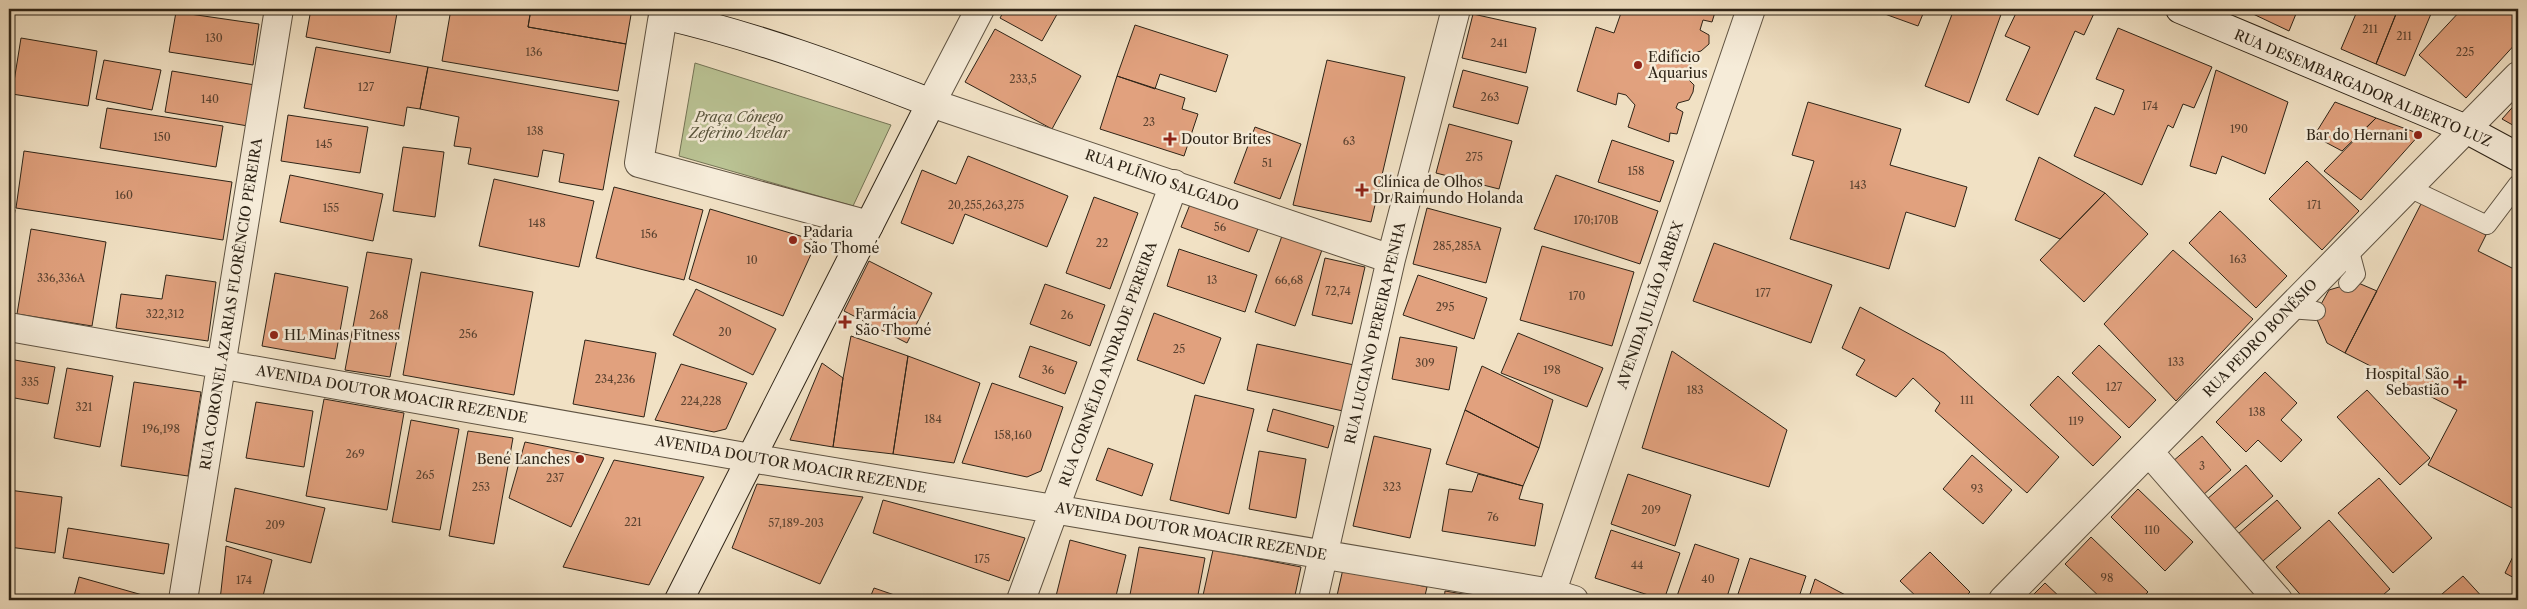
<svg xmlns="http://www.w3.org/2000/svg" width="2527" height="609" font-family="'Libre Caslon Text',serif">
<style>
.green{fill:#bac394;stroke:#747456}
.building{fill:#e1a17e;stroke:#2e2417}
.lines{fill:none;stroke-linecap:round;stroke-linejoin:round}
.lane-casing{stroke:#5f5342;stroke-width:20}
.street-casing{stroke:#5f5342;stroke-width:30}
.secondary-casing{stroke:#2e2417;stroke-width:30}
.lane{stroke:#f6ecd9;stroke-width:18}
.street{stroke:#f6ecd9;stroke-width:28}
.secondary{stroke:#f6ecd9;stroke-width:28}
.poi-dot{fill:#8f2418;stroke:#f6ecd9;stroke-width:2}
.labels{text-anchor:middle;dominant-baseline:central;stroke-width:5;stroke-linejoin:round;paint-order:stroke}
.number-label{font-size:11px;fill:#5b4331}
.poi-label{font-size:14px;fill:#2e2417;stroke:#f6ecd9;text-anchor:start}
.street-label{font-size:14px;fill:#2e2417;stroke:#f6ecd9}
.park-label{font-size:14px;font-style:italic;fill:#58543c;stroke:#f6ecd9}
</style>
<rect width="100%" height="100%" fill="#f1e1c4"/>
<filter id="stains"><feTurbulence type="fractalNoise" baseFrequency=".004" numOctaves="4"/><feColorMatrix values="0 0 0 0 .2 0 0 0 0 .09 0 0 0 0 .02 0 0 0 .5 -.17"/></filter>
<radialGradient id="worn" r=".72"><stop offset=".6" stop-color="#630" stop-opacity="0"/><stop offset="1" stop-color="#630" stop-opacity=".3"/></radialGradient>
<path class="green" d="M695 63 891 125 853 206 679 156Z"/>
<path class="building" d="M311 9H377L397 13 390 53 306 37Z
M451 9H531L528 27 626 44 618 91 442 61Z
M531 9H632L626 44 528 27Z
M1005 9H1060L1042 41 1000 18Z
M1611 9H1716L1712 22 1703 20 1700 30 1709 35V44L1701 51 1694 53 1686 77 1694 85 1693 92 1689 100 1678 103 1676 108 1683 112 1677 134 1670 133 1669 142 1628 127 1635 105 1626 95 1618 93 1616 105 1577 91 1596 27 1614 33 1621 13Z
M1871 9H1925L1918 26Z
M1954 9H2003L1969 103 1925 86Z
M2018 9H2096L2084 35 2075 31 2038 115 2006 100 2030 47 2005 36Z
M2253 9H2298L2289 31 2251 13Z
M2358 9H2398L2376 64 2341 49Z
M2398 9H2433L2405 76 2376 64Z
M2462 9H2518V41L2466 98 2419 55Z
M176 12 259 24 253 65 169 52Z
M1473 14 1536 28 1526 73 1462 58Z
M1135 25 1228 55 1216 92 1160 74 1155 89 1117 76Z
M2118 28 2212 67 2194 108 2183 104 2173 128 2168 125 2142 185 2074 156 2095 107 2114 115 2124 90 2096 79Z
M995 29 1081 76 1052 129 965 82Z
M21 38 97 51 88 106 12 94Z
M316 47 428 67 420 109 407 107 404 126 304 108Z
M104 60 161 70 152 110 96 99Z
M1327 60 1405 77 1371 222 1293 205Z
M428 67 619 101 603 190 559 182 564 154 543 150 538 177 468 164 471 148 454 146 459 117 420 109Z
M1463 70 1528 87 1518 124 1453 107Z
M2216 70 2288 102 2265 174 2222 156 2216 174 2190 166Z
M172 71 255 85 248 126 165 112Z
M1117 76 1185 98 1182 109 1198 114 1184 156 1100 129Z
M2518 101V128L2502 119Z
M1808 102 1901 129 1890 165 1967 187 1955 227 1906 212 1889 269 1790 239 1814 161 1792 155Z
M2335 102 2376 118 2342 151 2314 136Z
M107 108 223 126 216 167 100 148Z
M288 115 368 127 360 173 281 161Z
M2376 118 2420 134 2361 200 2324 171Z
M1449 124 1512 141 1499 189 1436 173Z
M1255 127 1301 144 1280 199 1234 183Z
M1612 140 1674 161 1660 202 1598 182Z
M403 147 444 152 435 217 393 211Z
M24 151 232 182 223 240 16 208Z
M968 156 1068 196 1047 247 965 214 953 244 901 223 922 170 956 184Z
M2039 157 2105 193 2060 239 2015 220Z
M2307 161 2359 211 2322 250 2269 199Z
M290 175 383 194 373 241 280 222Z
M1556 175 1658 211 1640 264 1534 229Z
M494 179 594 201 579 267 479 246Z
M614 187 703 210 684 280 596 258Z
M2105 193 2148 234 2084 302 2040 260Z
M1094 197 1138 213 1110 289 1066 273Z
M1191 202 1259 226 1249 252 1181 227Z
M2422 202 2486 235 2478 251 2518 271V511L2428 465 2457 410 2345 353Z
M1427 208 1501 228 1486 283 1413 264Z
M710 209 817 241 783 316 689 279Z
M9 210H15L9 251Z
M2220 211 2287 276 2256 308 2189 243Z
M31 229 106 242 92 326 17 314Z
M1283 233 1323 247 1295 326 1255 312Z
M1714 243 1832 285 1811 343 1693 301Z
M1542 246 1634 272 1612 346 1520 320Z
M1179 249 1257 275 1245 312 1167 286Z
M2173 250 2253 319 2176 401 2104 324Z
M367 252 412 259 390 377 345 370Z
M1325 258 1365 267 1352 324 1312 315Z
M869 261 932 293 907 343 844 311Z
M421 272 533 292 514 395 403 375Z
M275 273 348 287 335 359 262 346Z
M166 275 216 282 208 341 116 328 121 294 162 299Z
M1418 275 1487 298 1474 339 1403 315Z
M2356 282 2377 291 2345 353 2327 343 2315 315 2329 290Z
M1045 284 1105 305 1090 346 1030 324Z
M696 289 776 329 753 375 673 335Z
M1860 307 1944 353 2059 457 2027 493 1935 411 1940 403 1913 378 1896 397 1856 375 1865 360 1842 348Z
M1154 313 1221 338 1204 384 1137 360Z
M1518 333 1603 368 1587 407 1501 373Z
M851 336 908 356 893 454 833 447 843 378Z
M1400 337 1457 347 1449 390 1392 379Z
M585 340 656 353 644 417 573 404Z
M1257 344 1354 365 1343 411 1247 390Z
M2099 345 2156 400 2129 428 2072 373Z
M1030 346 1077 362 1065 394 1019 377Z
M1672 351 1787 430 1769 487 1642 448Z
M908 356 980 383 954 463 893 454Z
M9 359 55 367 48 404 9 397Z
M822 363 843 378 833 447 790 440Z
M681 364 747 383 726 429 714 432 655 420Z
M1482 366 1553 400 1539 448 1465 410Z
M67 368 113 376 100 447 54 438Z
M2265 372 2297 403 2281 420 2302 440 2281 462 2258 440 2246 452 2216 422Z
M2058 376 2121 437 2093 466 2030 405Z
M134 382 201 392 188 476 121 466Z
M992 383 1063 407 1041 471 1027 477 962 463Z
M2367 390 2430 458 2400 485 2337 417Z
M1195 395 1254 409 1229 514 1170 500Z
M324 399 404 413 387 510 306 496Z
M256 402 313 411 304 467 246 458Z
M1273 409 1334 426 1328 448 1267 431Z
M1465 410 1539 448 1523 486 1446 464Z
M411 420 459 429 440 530 392 522Z
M468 431 513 438 494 544 449 536Z
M1374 436 1431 449 1410 538 1353 526Z
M2202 436 2231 470 2202 496 2172 462Z
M525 442 604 458 571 527 509 498Z
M1108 448 1153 464 1142 496 1096 480Z
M1259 451 1306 459 1296 518 1249 509Z
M1972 455 2012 490 1983 524 1943 489Z
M614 460 704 477 649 585 563 567Z
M2246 465 2273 496 2232 531 2206 500Z
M1478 474 1523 486 1519 499 1543 504 1535 546 1442 531 1449 489 1472 492Z
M1628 474 1691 495 1675 546 1611 524Z
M2379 478 2432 538 2393 573 2338 513Z
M757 484 863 497 820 584 732 548Z
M235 488 325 508 311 563 226 541Z
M2138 489 2193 542 2165 571 2111 517Z
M9 490 62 497 55 553 9 547Z
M883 500 1025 538 1009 581 873 533Z
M2277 500 2301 528 2263 561 2238 534Z
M2329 520 2390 589 2377 600H2305L2276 567Z
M68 528 169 544 164 574 63 558Z
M1611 530 1680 553 1664 600 1595 578Z
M2091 537 2148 592 2140 600H2103L2065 564Z
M1070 540 1126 555 1115 600H1055Z
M1695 544 1739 559 1726 600 1676 599Z
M226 546 272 560 262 600H220Z
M2518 546V580L2505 573Z
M1139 547 1205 558 1197 600H1129Z
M1213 550 1301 567 1294 600H1202Z
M1930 552 1970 592 1962 600H1920L1900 581Z
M1750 558 1806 576 1798 600H1736Z
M1343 569 1427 587 1424 600H1336Z
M2463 576 2485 600H2435Z
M79 577 160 600H73Z
M1815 579 1855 600H1808Z
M2045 583 2063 600H2028Z
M874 588 909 600H869Z
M1445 591 1498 600H1444Z"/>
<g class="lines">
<defs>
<path id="lane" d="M2409 188 2487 225 2518 184
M2348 283 2356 274 2349 248
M2289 309 2316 311"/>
<path id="street" d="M980 9 931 103 1391 259
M663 15 639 163 869 225
M9 327 751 458 1551 593 1574 600
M2149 452 2278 600
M183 600 279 9
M1021 600 1174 184
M1313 600 1391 259 1456 9
M1549 600 1751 9
M2003 600 2518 76"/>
<path id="secondary" d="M665 9 663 15C755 36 844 69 931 103L679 600
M2180 9 2466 129 2518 157"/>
</defs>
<use href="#lane" class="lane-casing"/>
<use href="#street" class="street-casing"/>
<use href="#secondary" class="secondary-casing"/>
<use href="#lane" class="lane"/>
<use href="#street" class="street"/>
<use href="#secondary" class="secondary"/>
</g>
<g class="poi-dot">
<circle cx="1638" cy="65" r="5"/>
<circle cx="2418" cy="135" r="5"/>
<path d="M1167.5 131.5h5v5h5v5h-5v5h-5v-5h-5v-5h5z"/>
<path d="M1359.5 182.5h5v5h5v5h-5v5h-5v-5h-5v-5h5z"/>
<circle cx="793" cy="240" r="5"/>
<path d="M842.5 314.5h5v5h5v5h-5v5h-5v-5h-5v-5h5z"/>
<circle cx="274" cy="335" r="5"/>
<path d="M2457.5 374.5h5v5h5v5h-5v5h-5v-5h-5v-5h5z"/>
<circle cx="580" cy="459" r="5"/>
</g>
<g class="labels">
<g class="number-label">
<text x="2370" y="29">211</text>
<text x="2404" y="36">211</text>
<text x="214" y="38">130</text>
<text x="1499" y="43">241</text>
<text x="534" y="52">136</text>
<text x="2465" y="52">225</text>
<text x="1023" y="79">233,5</text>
<text x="366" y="87">127</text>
<text x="1490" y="97">263</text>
<text x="210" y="99">140</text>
<text x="2150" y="106">174</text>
<text x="1149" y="122">23</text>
<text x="2239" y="129">190</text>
<text x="535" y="131">138</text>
<text x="162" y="137">150</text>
<text x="1349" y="141">63</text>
<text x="324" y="144">145</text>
<text x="1474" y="157">275</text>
<text x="1267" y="163">51</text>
<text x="1636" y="171">158</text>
<text x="1858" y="185">143</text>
<text x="124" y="195">160</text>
<text x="986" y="205">20,255,263,275</text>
<text x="2314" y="205">171</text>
<text x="331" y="208">155</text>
<text x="1596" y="220">170;170B</text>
<text x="537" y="223">148</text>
<text x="1220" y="227">56</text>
<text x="649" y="234">156</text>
<text x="1102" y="243">22</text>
<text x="1457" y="246">285,285A</text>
<text x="2238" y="259">163</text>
<text x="752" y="260">10</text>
<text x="61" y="278">336,336A</text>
<text x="1212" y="280">13</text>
<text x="1289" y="280">66,68</text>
<text x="1338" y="291">72,74</text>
<text x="1763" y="293">177</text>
<text x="1577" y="296">170</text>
<text x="1445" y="307">295</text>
<text x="165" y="314">322,312</text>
<text x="379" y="315">268</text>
<text x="1067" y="315">26</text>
<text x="725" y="332">20</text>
<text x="468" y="334">256</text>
<text x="1179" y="349">25</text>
<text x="2176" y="362">133</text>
<text x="1425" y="363">309</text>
<text x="1048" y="370">36</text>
<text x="1552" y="370">198</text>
<text x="615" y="379">234,236</text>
<text x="30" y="382">335</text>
<text x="2114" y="387">127</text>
<text x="1695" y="390">183</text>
<text x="1967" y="400">111</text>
<text x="701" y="401">224,228</text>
<text x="84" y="407">321</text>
<text x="2257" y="412">138</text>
<text x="933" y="419">184</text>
<text x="2076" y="421">119</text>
<text x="161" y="429">196,198</text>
<text x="1013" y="435">158,160</text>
<text x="355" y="454">269</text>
<text x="2202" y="466">3</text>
<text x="425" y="475">265</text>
<text x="555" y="478">237</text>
<text x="481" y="487">253</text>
<text x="1392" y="487">323</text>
<text x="1977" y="489">93</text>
<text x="1651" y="510">209</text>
<text x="1493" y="517">76</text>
<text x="633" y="522">221</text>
<text x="796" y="523">57,189-203</text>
<text x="275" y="525">209</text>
<text x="2152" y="530">110</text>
<text x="982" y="559">175</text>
<text x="1637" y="565">44</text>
<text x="2107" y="578">98</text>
<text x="1708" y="579">40</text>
<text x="244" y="580">174</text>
</g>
<g class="poi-label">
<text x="1648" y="57">Edifício<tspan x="1648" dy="16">Aquarius</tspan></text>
<text x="2408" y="135" text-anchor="end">Bar do Hernani</text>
<text x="1181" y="139">Doutor Brites</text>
<text x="1373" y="182">Clínica de Olhos<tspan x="1373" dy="16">Dr Raimundo Holanda</tspan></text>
<text x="803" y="232">Padaria<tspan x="803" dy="16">São Thomé</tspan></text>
<text x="855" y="314">Farmácia<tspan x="855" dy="16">São Thomé</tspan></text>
<text x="284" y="335">HL Minas Fitness</text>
<text x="2449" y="374" text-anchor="end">Hospital São<tspan x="2449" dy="16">Sebastião</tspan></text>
<text x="570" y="459" text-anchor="end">Bené Lanches</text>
</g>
<g class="street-label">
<text transform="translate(2363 88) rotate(23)">RUA DESEMBARGADOR ALBERTO LUZ</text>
<text transform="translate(1162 180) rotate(19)">RUA PLÍNIO SALGADO</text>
<text transform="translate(231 304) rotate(-81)">RUA CORONEL AZARIAS FLORÊNCIO PEREIRA</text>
<text transform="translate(1650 305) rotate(-71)">AVENIDA JULIÃO ARBEX</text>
<text transform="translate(1375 333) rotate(-77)">RUA LUCIANO PEREIRA PENHA</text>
<text transform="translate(2260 338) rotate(-46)">RUA PEDRO BONÉSIO</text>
<text transform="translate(1108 364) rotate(-70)">RUA CORNÉLIO ANDRADE PEREIRA</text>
<text transform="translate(392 394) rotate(10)">AVENIDA DOUTOR MOACIR REZENDE</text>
<text transform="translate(791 464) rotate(10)">AVENIDA DOUTOR MOACIR REZENDE</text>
<text transform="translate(1191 531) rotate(10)">AVENIDA DOUTOR MOACIR REZENDE</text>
</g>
<g class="park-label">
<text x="739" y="117">Praça Cônego<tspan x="739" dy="16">Zeferino Avelar</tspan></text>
</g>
</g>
<rect width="2527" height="609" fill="none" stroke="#f1e1c4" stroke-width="30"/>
<rect x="10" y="10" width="2507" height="589" fill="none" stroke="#2e2417" stroke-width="2.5"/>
<rect x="15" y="15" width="2497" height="579" fill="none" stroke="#2e2417"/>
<rect width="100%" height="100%" filter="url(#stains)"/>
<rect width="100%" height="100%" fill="url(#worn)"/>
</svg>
